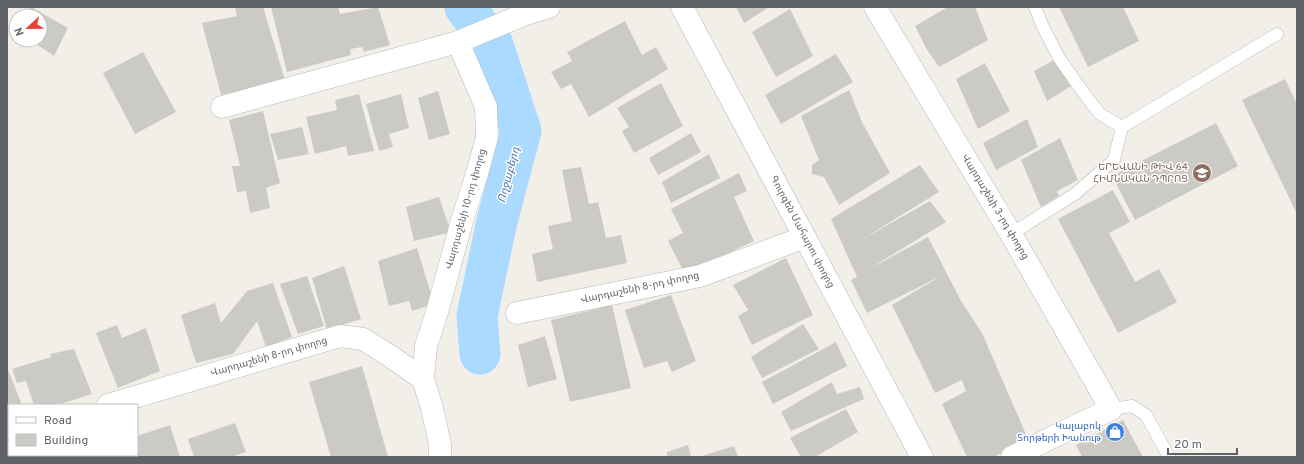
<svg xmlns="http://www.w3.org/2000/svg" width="1304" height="464" font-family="Overpass,'Noto Sans Armenian',sans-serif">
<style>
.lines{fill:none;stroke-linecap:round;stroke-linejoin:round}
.river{stroke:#aadaff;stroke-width:41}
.building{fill:#cccac5}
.service-casing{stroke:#b5b8bc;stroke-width:13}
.minor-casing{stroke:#b5b8bc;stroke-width:23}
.secondary-casing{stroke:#b6babf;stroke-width:23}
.service{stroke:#fff;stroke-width:12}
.minor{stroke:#fff;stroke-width:22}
.secondary{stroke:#fff;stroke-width:22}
.labels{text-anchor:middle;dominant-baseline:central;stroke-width:3;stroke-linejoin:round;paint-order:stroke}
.education-label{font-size:10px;fill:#785e54;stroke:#fff;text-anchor:end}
.street-label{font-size:10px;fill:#5f6368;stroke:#fff}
.shop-label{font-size:10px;fill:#366cbe;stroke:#fff;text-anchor:end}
.water-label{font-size:11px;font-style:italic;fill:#4174aa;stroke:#fff}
</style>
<rect width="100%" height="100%" fill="#f1efe8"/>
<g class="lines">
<path class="river" d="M465 7 493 45 521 131 497 221 477 316 480 354"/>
</g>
<path class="building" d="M31 7 68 28 54 56 30 40H40V16H26Z
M235 7H263L285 80 221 95 202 23 237 16Z
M271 7H338L340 14 378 7 390 45 364 52 362 47 350 49 351 55 287 72Z
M736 7H769L744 23Z
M948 7H975L988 40 939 67 926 48 915 26Z
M1059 7H1123L1139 41 1088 67Z
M790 9 813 56 776 77 752 32Z
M625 21 642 55 656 47 668 69 589 117 571 84 561 89 551 72 572 61 567 52Z
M143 52 176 112 135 134 103 73Z
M836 54 853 82 781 124 765 95Z
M1054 60 1071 86 1047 101 1034 71Z
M985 63 1010 111 978 129 956 79Z
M1285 79 1297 104V214L1242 100Z
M661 83 683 126 634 153 622 131 629 127 617 108Z
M849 90 862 122 890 173 839 205 824 177 812 174V165L819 160 801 116Z
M438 91 450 134 429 140 418 98Z
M359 94 374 151 348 156 346 146 315 154 306 117 337 110 335 100Z
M401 94 409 128 389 134 393 147 379 151 366 104Z
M263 111 280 183 266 188 270 208 250 213 246 191 237 192 232 166H240L229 120Z
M1027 119 1038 147 996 170 983 143Z
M1216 123 1238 166 1135 220 1112 176Z
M302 127 309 154 278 160 270 134Z
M691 133 701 152 658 175 649 158Z
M1060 138 1078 180 1057 191 1059 196 1041 207 1021 160Z
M709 154 720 178 671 203 662 182Z
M920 165 939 192 861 240 930 201 946 222 869 269 928 237 961 301 982 333 1028 439 994 457H967L942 404 966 391 962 380 935 393 922 366 892 305 941 276 867 313 851 280 857 277 831 219Z
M581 167 589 204 598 202 606 238 621 235 627 263 537 282 532 254 553 249 548 226 572 221 562 170Z
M739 173 747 191 734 197 754 241 685 274 668 241 683 233 671 209Z
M1113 190 1130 222 1109 233 1135 282 1159 269 1177 302 1118 333 1058 219Z
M439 197 451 232 414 241 406 207Z
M417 248 434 304 412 311 409 301 389 306 378 261Z
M786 258 813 315 752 345 738 316 748 310 733 285Z
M344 266 361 319 327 330 312 278Z
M307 276 324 326 298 334 280 284Z
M273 283 292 337 266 347 257 321 233 354 196 363 181 315 215 303 221 323 247 291Z
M671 295 696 361 672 372 667 361 644 368 625 310Z
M612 305 631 388 570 402 551 320Z
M803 324 819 349 762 378 751 357Z
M117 325 122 338 146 328 160 371 118 388 96 333Z
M545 336 557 379 528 387 518 345Z
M836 342 847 366 773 404 762 382Z
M74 349 92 394 57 405H34L26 381 17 383 12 369 51 357 50 354Z
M362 366 388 457H331L309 382Z
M7 367 22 405H9V419H7Z
M832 382 837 394 860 387 864 399 791 431 781 412Z
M846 409 858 432 815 457H801L790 438Z
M1123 420 1143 457H1082L1076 445Z
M235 423 246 452 231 457H194L188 439Z
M170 425 180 457H106V455H137V436Z
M688 445 691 457H667V452Z
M734 446 738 457H699Z"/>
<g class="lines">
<defs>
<path id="service" d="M1035 7 1043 27 1059 58 1083 92 1100 114 1122 127
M1011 234 1075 194 1114 160 1122 127 1277 34
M1111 409 1132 406 1146 415 1169 457"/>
<path id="minor" d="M875 7 1011 234 1111 409 1012 457
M222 107 458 42 523 15 549 7
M517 313 700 276 805 237
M108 405 340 336 363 339 390 356 423 379
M7 435H9
M440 457V444L432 408 423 379 426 346 437 312 463 217 477 174 487 137 486 107 458 42"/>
<path id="secondary" d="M682 7 922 457"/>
</defs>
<use href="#service" class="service-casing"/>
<use href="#minor" class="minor-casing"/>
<use href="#secondary" class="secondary-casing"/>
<use href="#service" class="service"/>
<use href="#minor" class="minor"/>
<use href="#secondary" class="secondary"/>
</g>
<defs>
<symbol id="school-disc" viewBox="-11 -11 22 22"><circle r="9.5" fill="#8d6e63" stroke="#fff"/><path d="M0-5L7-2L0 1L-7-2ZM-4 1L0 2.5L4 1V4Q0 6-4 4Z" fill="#fff"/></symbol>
<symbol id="shop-disc" viewBox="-11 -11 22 22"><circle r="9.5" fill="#3f7fe0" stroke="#fff"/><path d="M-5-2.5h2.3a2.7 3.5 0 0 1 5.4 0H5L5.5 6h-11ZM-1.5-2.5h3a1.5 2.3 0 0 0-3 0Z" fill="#fff"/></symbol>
</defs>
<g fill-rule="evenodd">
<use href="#school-disc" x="1191" y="162" width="22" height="22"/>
<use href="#shop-disc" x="1104" y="421" width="22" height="22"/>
</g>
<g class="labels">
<g class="education-label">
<text x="1188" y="167">ԵՐԵՎԱՆԻ ԹԻՎ 64<tspan x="1188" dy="12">ՀԻՄՆԱԿԱՆ ԴՊՐՈՑ</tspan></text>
</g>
<g class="street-label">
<text transform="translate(995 207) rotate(59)">Վարդաշենի 3-րդ փողոց</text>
<text transform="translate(466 209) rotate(-74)">Վարդաշենի 10-րդ փողոց</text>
<text transform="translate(802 232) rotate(62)">Գուրգեն Մահարու փողոց</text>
<text transform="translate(640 288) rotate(-12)">Վարդաշենի 8-րդ փողոց</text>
<text transform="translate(269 357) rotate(-16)">Վարդաշենի 8-րդ փողոց</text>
</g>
<g class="shop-label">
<text x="1101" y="426">Կալաբոկ<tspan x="1101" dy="12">Տորթերի Խանութ</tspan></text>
</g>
<g class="water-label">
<text transform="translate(509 175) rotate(-75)">Ողջաբերդ</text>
</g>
</g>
<rect width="1304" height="464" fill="none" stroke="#5f6368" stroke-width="16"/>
<rect x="8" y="404" width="130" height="52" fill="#ffffff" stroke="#bfc1c3"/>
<rect x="16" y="417" width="20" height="6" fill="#ffffff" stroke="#bfc1c3"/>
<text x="44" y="424" font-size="12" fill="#5f6368">Road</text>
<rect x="16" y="434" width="20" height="12" fill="#cccac5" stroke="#bfc1c3"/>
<text x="44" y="444" font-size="12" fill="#5f6368">Building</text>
<g transform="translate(28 28) rotate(248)"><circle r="19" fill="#ffffff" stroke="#bfc1c3"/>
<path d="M0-3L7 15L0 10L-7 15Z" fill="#ea4335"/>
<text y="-6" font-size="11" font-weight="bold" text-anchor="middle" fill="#5f6368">N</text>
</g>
<path d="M1168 448v6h69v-6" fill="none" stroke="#5f6368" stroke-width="2"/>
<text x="1174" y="448" font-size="12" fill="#5f6368" stroke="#ffffff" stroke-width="3" paint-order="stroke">20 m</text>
</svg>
